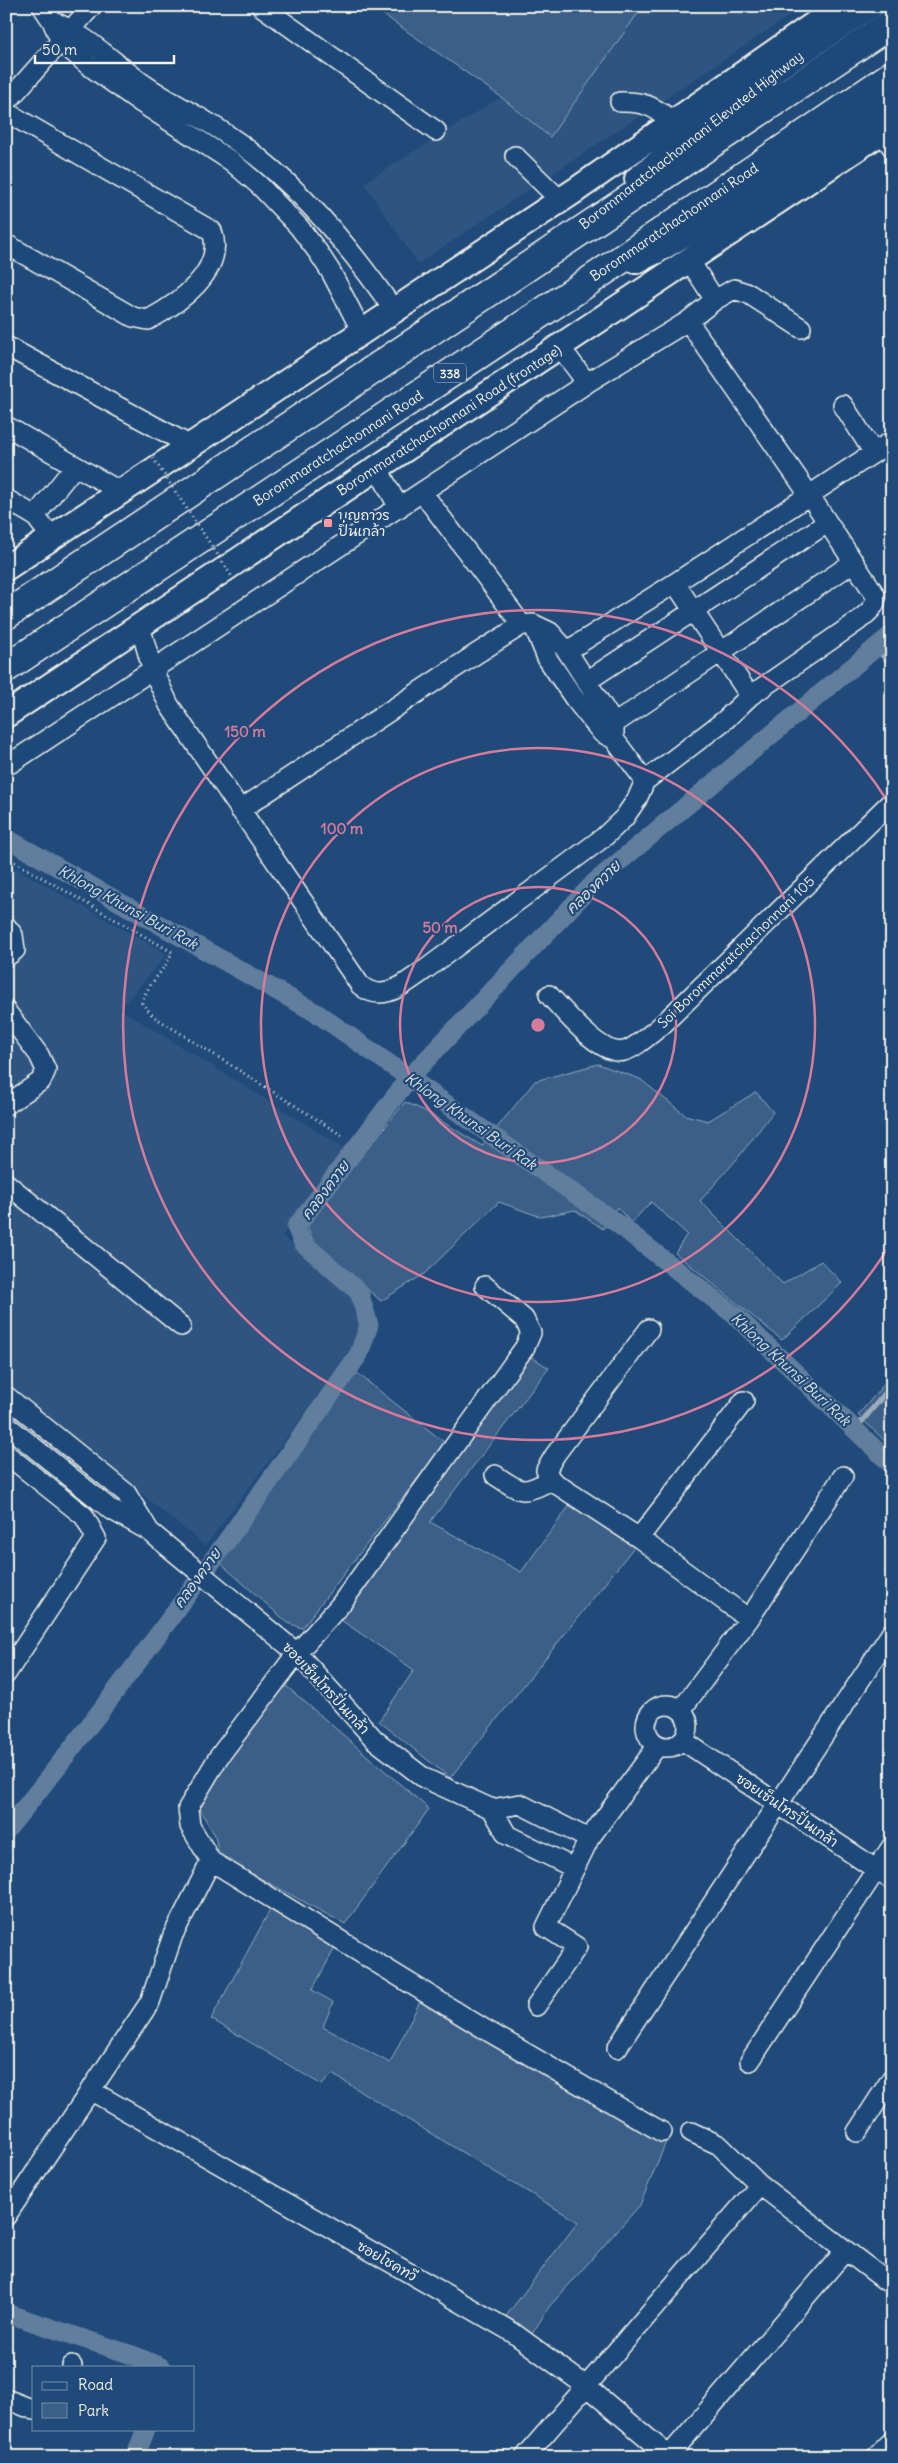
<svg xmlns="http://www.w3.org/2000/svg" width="898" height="2463" font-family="Delius,'Playpen Sans Thai',sans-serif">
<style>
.built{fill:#2d5581}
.green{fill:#3a5f88;stroke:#97a8b8}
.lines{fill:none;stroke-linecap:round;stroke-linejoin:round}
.stream{stroke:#9cacbb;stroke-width:5.5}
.canal{stroke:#627e9d;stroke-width:19}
.minor-casing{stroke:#f4f1e8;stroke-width:22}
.major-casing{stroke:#f4f1e8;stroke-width:28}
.highway-casing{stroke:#f4f1e8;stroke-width:31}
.path{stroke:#f4f1e8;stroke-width:3;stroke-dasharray:1 4;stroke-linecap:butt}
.minor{stroke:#1f4a7a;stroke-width:19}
.major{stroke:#1f4a7a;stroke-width:24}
.highway{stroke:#1f4a7a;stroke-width:28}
.path-bridge{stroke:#f4f1e8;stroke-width:3;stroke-dasharray:1 4;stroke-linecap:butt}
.ring{fill:none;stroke:#d87a9a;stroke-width:2.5}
.poi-dot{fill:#ff9aa2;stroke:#1f4a7a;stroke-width:2}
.labels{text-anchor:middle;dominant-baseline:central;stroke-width:4.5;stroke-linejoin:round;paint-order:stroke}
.shield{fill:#1f4a7a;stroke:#b4bfc7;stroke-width:1}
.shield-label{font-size:12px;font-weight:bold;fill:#f4f1e8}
.street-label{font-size:14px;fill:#f4f1e8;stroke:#1f4a7a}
.poi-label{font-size:14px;fill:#f4f1e8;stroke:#1f4a7a;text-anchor:start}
.water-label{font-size:15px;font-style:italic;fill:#dee0dd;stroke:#1f4a7a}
.centre{fill:#d87a9a;stroke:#1f4a7a;stroke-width:2.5}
.ring-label{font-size:15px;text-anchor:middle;font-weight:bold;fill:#d87a9a;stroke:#1f4a7a;stroke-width:4.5;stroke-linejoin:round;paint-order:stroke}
</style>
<rect width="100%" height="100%" fill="#1f4a7a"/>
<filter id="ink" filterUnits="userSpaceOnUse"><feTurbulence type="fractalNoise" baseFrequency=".02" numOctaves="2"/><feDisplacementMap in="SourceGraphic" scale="10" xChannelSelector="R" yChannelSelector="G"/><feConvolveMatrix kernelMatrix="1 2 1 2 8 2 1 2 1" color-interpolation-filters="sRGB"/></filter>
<g filter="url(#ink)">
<path class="built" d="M643 6H804L418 264 364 183 501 97 550 137Z
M6 863 167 954 120 1009 351 1152 282 1236 357 1297 363 1321 357 1344 205 1546 6 1383Z"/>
<path class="green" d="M371 6H643L550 137 501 97Z
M598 1064 640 1079 685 1115 708 1121 756 1092 773 1112 737 1159 700 1201 783 1284 821 1261 842 1283 782 1340 675 1253 687 1234 651 1202 631 1223 617 1207 603 1229 575 1210 541 1217 499 1202 424 1274 381 1301 313 1242 307 1224 405 1102 425 1111 482 1146 535 1081Z
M530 1356 549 1368 430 1522 521 1572 570 1505 634 1547 450 1778 379 1721 414 1670 338 1618Z
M357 1373 445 1443 302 1628 288 1623 219 1562Z
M892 1375V1448L858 1415Z
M284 1684 429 1809 345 1924 219 1856 215 1835 199 1809 230 1756Z
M270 1910 336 1946 312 1990 333 2002 323 2027 390 2063 421 1999 666 2142 640 2205 549 2307 532 2334 506 2316 578 2222 332 2074 322 2085 211 2019Z"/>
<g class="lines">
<path class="stream" d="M875 648 892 665
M854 1431 892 1385"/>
<path class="canal" d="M6 838 318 1014 618 1224 737 1317 892 1465
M6 1831C131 1677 246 1516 359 1354L369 1325 359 1292 303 1243 296 1227 409 1078 595 882 892 634
M6 2313 135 2356 161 2367
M135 2457 146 2429"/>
<defs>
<path id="minor" d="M42 6 52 21 61 42 88 65 140 102 231 161 260 186 299 227 318 252 331 272 362 332
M261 6 436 131
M52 21C86 34 115 64 145 85 171 103 200 116 226 134 293 178 350 246 395 312
M620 102C645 101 653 107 674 121
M6 103 92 6
M6 112 212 231C226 271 178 304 148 320L133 317 6 244
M881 133 892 147
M515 156 560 200
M689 260 715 300
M688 321 810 496 876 596C876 608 866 614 858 621L750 696
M6 346 191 446
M587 383 688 321 715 300 734 289 749 294 801 328
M843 405 874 453
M6 426 121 492
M377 467 399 508
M422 492 522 625
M6 499 35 516 51 537
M35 516 75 466
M533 624 547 658 574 698 602 733 614 739 645 781
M140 626 152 668 169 705 360 985C383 1005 405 983 426 969L604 837 624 818 637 799 645 781 725 720 750 696 675 583
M567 651 675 583 892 441
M587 681 827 523
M605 730 854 562
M11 763 587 383 560 347
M240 810 476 654 522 625 533 624 550 632 567 651 614 724V739
M6 926 13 935 15 950 6 957
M549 995C563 1010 601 1057 624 1051 634 1049 653 1032 662 1025L892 801
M6 1011 39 1055 46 1070 41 1081 6 1105
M6 1183 181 1326
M485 1286 524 1319 531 1333 525 1347 341 1604 297 1653 218 1758 188 1808 190 1826 211 1861 486 2030 662 2132
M649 1329 555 1455 546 1470 551 1480 558 1485 639 1538 749 1619
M6 1396 126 1493 148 1529
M6 1425 110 1509 149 1531 297 1653 375 1740 424 1778 492 1809
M6 1454 84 1516 96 1538 6 1674
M495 1475C522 1493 522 1495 551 1480
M639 1538 744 1401
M646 1726a21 21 0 1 1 42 0a21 21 0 1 1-42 0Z
M681 1710 749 1619 843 1476
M682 1740 892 1880
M574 1868 507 1835 492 1809 520 1804 589 1839
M536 2006 577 1947 546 1927 589 1839 658 1745
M617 2048 892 1632
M750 2061 892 1846
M90 2090 512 2332 586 2386 669 2456
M691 2132 719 2145 760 2185 886 2281
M857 2132 892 2078
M6 2216 150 2002 173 1935 211 1861
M72 2367V2366
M6 2399 34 2410
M525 2457 760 2185
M668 2457 845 2251
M876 2457 892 2441"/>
<path id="major" d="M637 179 776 69 871 6
M636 261 655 252 799 166 892 104
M6 568 576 190 840 6
M6 715 892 125"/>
<path id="highway" d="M6 615 892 23
M6 668 579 288 892 75"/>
</defs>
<use href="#minor" class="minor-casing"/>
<use href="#major" class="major-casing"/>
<use href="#highway" class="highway-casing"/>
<path class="path" d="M6 857 172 952C165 971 147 984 142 1003L153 1016 343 1136"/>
<use href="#minor" class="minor"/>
<use href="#major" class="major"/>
<use href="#highway" class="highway"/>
<path class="path-bridge" d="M153 458 233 578"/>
</g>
</g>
<g class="ring">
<circle cx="538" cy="1025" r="138"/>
<circle cx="538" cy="1025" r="277"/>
<path d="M890 1245A415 415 0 1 1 890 805"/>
</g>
<rect class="poi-dot" x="323" y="518" width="10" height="10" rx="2.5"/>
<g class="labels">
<rect class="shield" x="434" y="363.5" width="32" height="19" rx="4"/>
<g class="shield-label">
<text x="450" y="373">338</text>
</g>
<g class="street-label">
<text transform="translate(691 140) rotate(-38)">Borommaratchachonnani Elevated Highway</text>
<text transform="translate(674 222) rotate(-34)">Borommaratchachonnani Road</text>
<text transform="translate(449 420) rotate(-33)">Borommaratchachonnani Road (frontage)</text>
<text transform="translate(338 448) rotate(-33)">Borommaratchachonnani Road</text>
<text transform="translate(736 952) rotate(-44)">Soi Borommaratchachonnani 105</text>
<text transform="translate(326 1688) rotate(47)">ซอยเซ็นโทรปิ่นเกล้า</text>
<text transform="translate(787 1810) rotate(34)">ซอยเซ็นโทรปิ่นเกล้า</text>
<text transform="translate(387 2261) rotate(30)">ซอยโชคทวี</text>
</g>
<g class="poi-label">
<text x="338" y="515">บุญถาวร<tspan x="338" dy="16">ปิ่นเกล้า</tspan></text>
</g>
<g class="water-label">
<text transform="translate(593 887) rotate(-44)">คลองควาย</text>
<text transform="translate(128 907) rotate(29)">Khlong Khunsi Buri Rak</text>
<text transform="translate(471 1121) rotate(35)">Khlong Khunsi Buri Rak</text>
<text transform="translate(325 1190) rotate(-53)">คลองควาย</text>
<text transform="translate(791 1369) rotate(43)">Khlong Khunsi Buri Rak</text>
<text transform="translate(197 1578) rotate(-54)">คลองควาย</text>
</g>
</g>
<circle cx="538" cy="1025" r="8" class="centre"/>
<g class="ring-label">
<text x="245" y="737">150 m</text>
<text x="342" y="834">100 m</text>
<text x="440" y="933">50 m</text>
</g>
<rect width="898" height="2463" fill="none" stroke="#1f4a7a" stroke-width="25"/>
<rect x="12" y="12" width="873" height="2438" fill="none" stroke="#f4f1e8" stroke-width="2" filter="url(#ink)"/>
<rect x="32" y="2366" width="162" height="65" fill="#1f4a7a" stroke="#748da6"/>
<rect x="42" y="2382" width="25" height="8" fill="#1f4a7a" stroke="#748da6"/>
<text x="78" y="2390" font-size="15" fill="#f4f1e8">Road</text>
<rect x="42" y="2403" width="25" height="15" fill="#3a5f88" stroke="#748da6"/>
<text x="78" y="2416" font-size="15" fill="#f4f1e8">Park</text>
<path d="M35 55v8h139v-8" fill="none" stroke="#f4f1e8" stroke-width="2.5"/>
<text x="42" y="55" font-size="15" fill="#f4f1e8" stroke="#1f4a7a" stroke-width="4" paint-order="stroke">50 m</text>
</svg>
